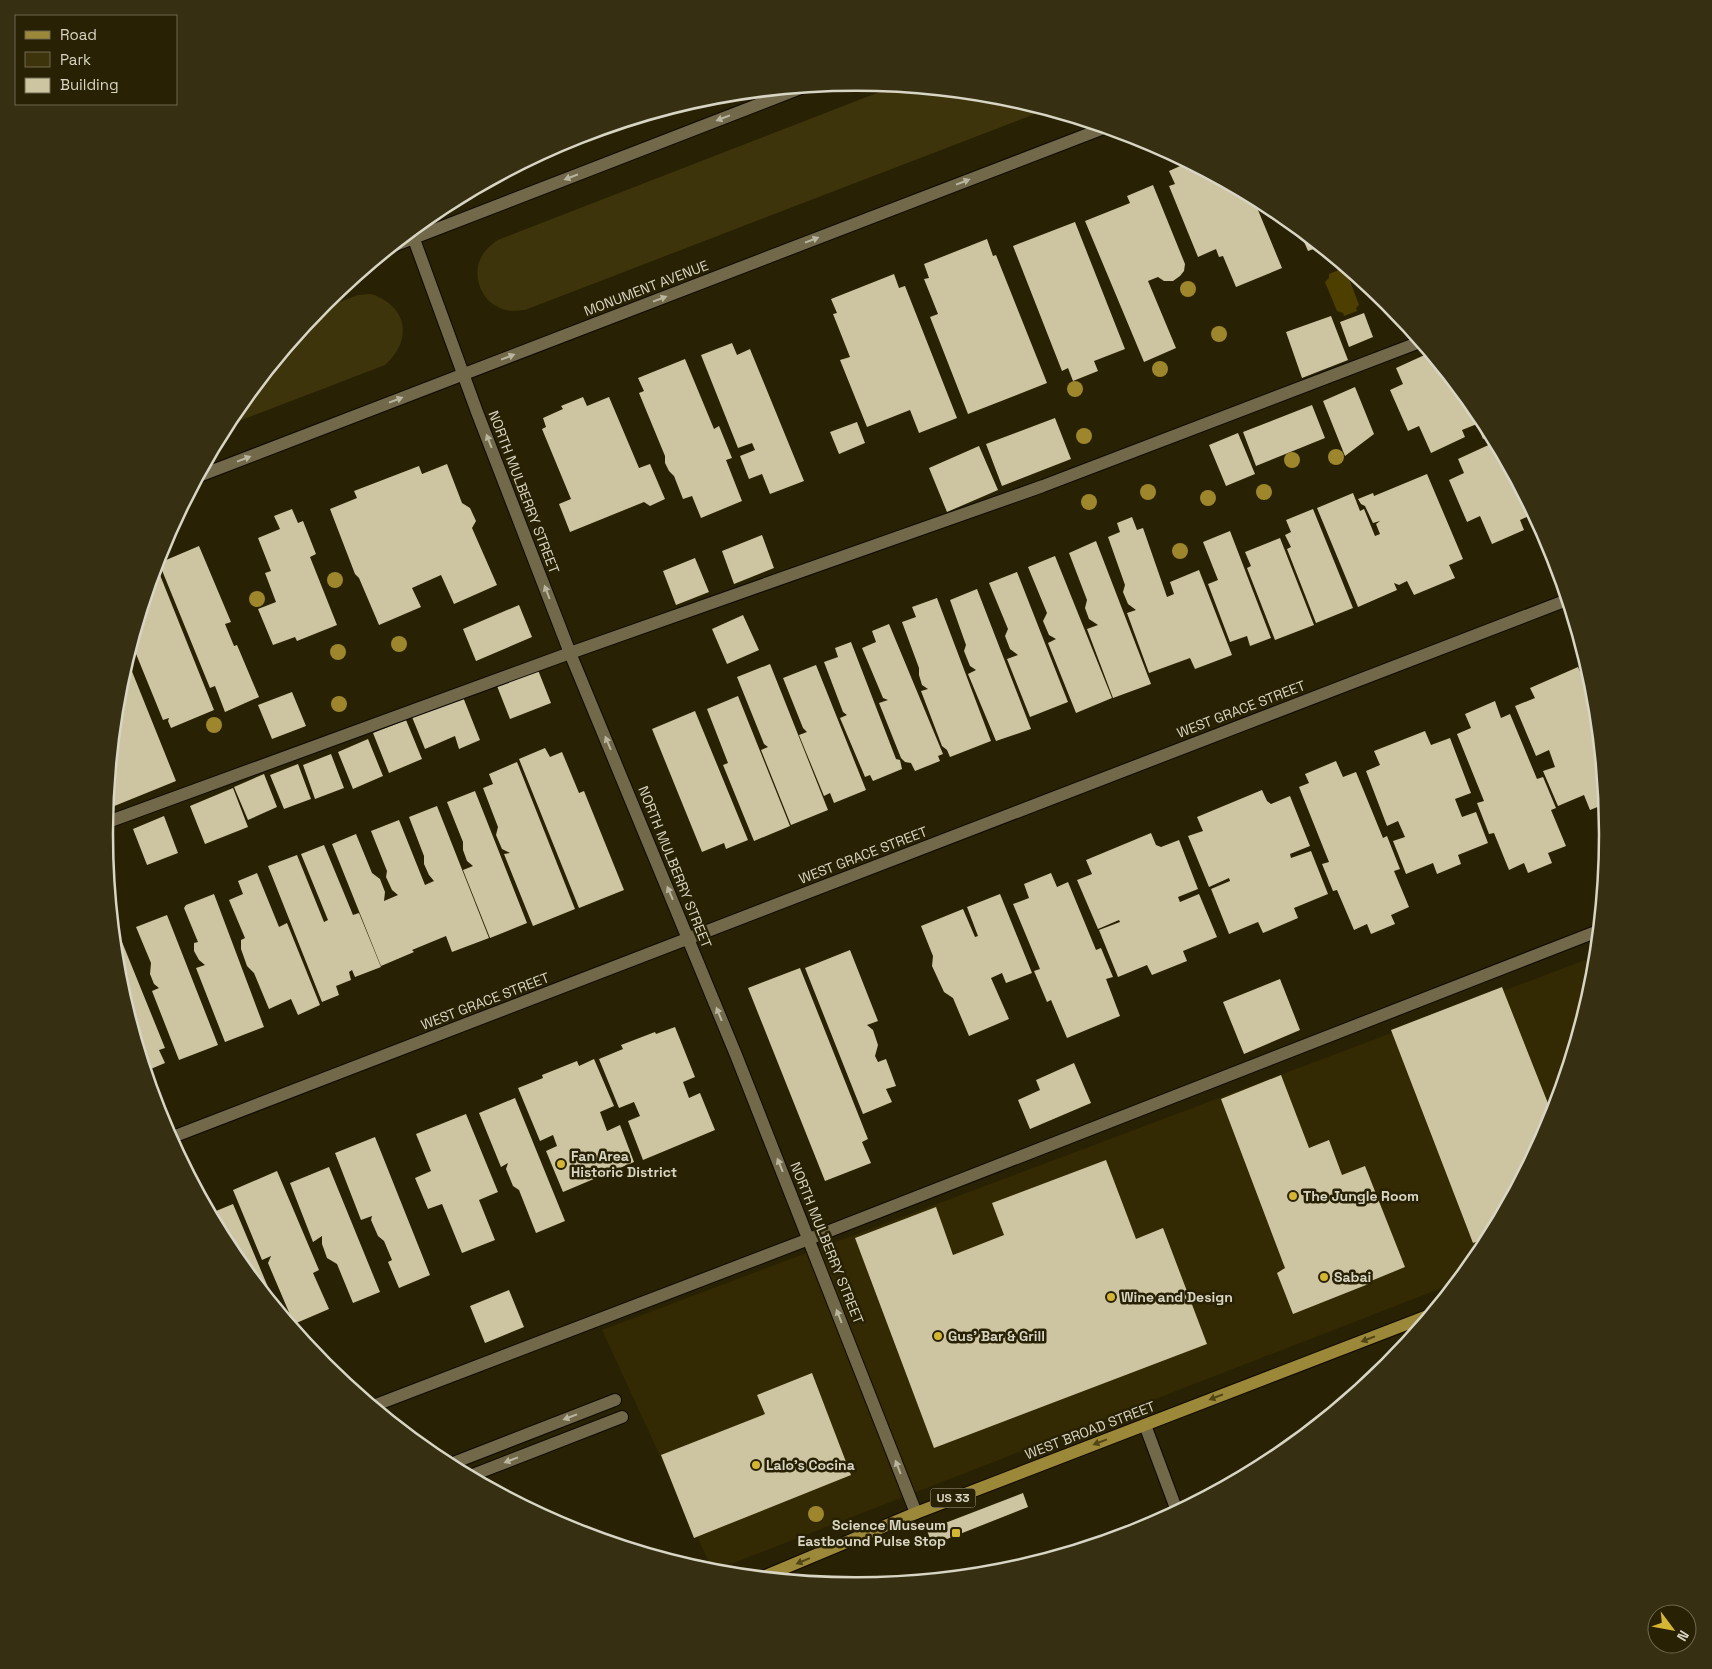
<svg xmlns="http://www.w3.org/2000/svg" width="1712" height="1669" font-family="'Space Grotesk',sans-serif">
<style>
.built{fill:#332902}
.green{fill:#3e340b}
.water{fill:#4d3f00}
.building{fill:#cdc4a2}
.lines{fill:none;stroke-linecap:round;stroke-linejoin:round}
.lane-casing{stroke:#100a00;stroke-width:14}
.street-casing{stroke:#100a00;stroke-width:14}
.secondary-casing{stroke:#100a00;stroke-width:14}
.primary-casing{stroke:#100a00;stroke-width:14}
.lane{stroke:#71694a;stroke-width:12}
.street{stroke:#71694a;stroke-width:12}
.secondary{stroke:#71694a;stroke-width:12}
.primary{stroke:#9c8839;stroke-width:12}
.tree{fill:#9d862b}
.oneway{fill:#bab59f}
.oneway2{fill:#514516}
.poi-dot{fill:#d5b534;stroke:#282103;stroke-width:2}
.labels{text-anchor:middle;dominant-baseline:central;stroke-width:5;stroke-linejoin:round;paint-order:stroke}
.shield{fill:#282103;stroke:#a49f8a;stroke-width:1}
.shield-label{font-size:12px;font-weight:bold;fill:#d9d5c4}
.street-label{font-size:14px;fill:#d9d5c4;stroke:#282103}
.poi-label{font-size:14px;font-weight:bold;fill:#d9d5c4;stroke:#282103;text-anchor:start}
.rim{fill:none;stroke:#d9d5c4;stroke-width:2.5}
</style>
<rect width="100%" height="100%" fill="#282103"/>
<path class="built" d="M1596 956 1593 981 1551 1123 1481 1253 1457 1282 713 1571 602 1330Z"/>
<path class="green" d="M895 86 1003 97 1045 110 525 310C516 311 506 312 498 307 481 299 473 277 480 260 483 251 491 245 498 240Z
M371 294C408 306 413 340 385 365L226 426 231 416 318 310 358 295Z"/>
<path class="water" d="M1341 269 1344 273H1347L1359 305 1356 308 1357 311 1344 316 1343 313 1337 311 1325 282 1329 278V274Z"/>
<path class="building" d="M1187 163 1253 198 1282 268 1236 287 1223 256 1219 257 1216 249 1198 257 1169 186 1175 184 1169 171Z
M1153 185 1185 264 1184 271 1180 276 1173 281H1164L1158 277 1148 281 1176 348 1144 362 1085 221 1130 203 1127 196Z
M1075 222 1125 349 1094 361 1098 371 1073 381 1068 368 1062 371 1013 246Z
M1299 230 1319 247 1308 251Z
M987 239 993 256 996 255 1047 383 968 414 930 317 938 314 924 279 929 278 924 264Z
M894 274 899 288 905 286 957 418 919 433 910 410 867 427 840 360 850 357 833 314 837 313 831 299Z
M1377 294 1388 303 1390 305 1386 308Z
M1364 313 1373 337 1349 347 1340 322Z
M1331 316 1348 360 1302 378 1286 332Z
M732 343 737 355 750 349 804 481 770 494 762 474 749 479 740 456 755 450 752 443 738 448 701 355Z
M1429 353 1481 417 1491 435 1483 439 1477 424 1462 430 1465 437 1431 453 1419 426 1408 431 1390 390 1403 384 1396 368Z
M685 359 714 429 719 426 732 458 726 460 742 501 701 518 692 496 683 499 674 476 669 471 665 463V456L639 393 644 391 638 378Z
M1355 387 1374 434 1345 456 1323 401Z
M583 397 587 406 609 397 639 468 650 464 665 499 650 506 644 502 570 532 559 504 571 499 542 429 546 427 543 418 563 409 561 406Z
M1312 405 1325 438 1256 466 1243 432Z
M1055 418 1071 459 1002 486 986 444Z
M857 422 865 443 839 454 830 432Z
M1238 433 1255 474 1226 486 1209 445Z
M1495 442 1533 514 1520 520 1524 530 1492 544 1480 516 1467 522 1449 480 1464 473 1458 459Z
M979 446 998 490 947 512 929 468Z
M447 464 462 503 470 508 476 521 472 528 497 585 454 604 441 575 412 588 421 607 379 625 359 578 355 574 330 509 357 498 354 491 419 466 422 474Z
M1427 474 1463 559 1449 565 1455 578 1414 595 1407 581 1399 585 1394 583 1397 590 1358 607 1317 508 1353 493 1360 511 1364 509 1375 536 1380 534 1376 524 1380 521 1373 523 1365 506 1361 504 1358 499 1373 493 1374 496Z
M292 509 298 523 303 521 316 554 310 557 337 625 297 641 295 637 273 645 258 609 276 602 265 573 271 571 258 538 280 529 274 516Z
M1313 509 1353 608 1316 623 1287 549 1291 547 1285 535 1291 532 1286 520Z
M1132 517 1137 530 1143 528 1167 597 1174 594 1170 582 1199 570 1232 655 1195 669 1190 658 1149 673 1127 613 1136 610 1128 604 1123 592 1125 585 1108 537 1120 532 1117 523Z
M1230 531 1271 638 1250 646 1247 636 1230 642 1208 584 1218 580 1203 542Z
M762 535 774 568 734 584 722 551Z
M1280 538 1314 625 1275 640 1247 568 1251 566 1245 552Z
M1096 541 1151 684 1113 698 1087 629 1098 625 1089 619 1085 608 1087 600 1069 553Z
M199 546 231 622 225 624 234 646 237 645 259 697 225 712 215 686 210 688 159 563Z
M1055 556 1112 698 1076 713 1048 643 1056 639 1049 635 1043 621 1047 613 1028 567Z
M695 558 709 592 676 605 663 571Z
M156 565 214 710 171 728 168 721 169 718 163 720 132 644Z
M1017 572 1068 702 1030 717 1007 659 1018 655 1010 649 1005 636 1008 629 989 583Z
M977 589 1031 729 996 741 968 674 976 670 970 666 964 651 966 645 950 600Z
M937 598 991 741 950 757 947 750 942 746 921 691 928 689 922 685 919 675V668L902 622 916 617 912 607Z
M519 605 532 637 476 661 463 629Z
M743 615 759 650 727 664 712 629Z
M889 624 943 754 938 756 940 761 915 771 911 763 905 762 901 758 879 703 888 700 883 698 862 648 876 642 872 631Z
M851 642 896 759 900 760 902 769 873 781 870 775 865 777 840 718 847 715 843 712 824 662 838 657 835 648Z
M127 659 176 781 107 809 119 688Z
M770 664 828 810 791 825 761 750 768 747 764 744 737 677Z
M816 665 866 790 834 803 830 793 824 796 799 735 807 732 803 728 783 678Z
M1578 667 1583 679 1590 676 1594 688 1605 804 1590 810 1584 795 1558 806 1543 771 1555 767 1549 750 1536 756 1515 706 1535 698 1530 688Z
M538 670 551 703 510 719 497 686Z
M292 692 306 726 272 739 258 705Z
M738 696 790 826 754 841 723 765 728 763 707 709Z
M463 697 480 740 459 749 455 736 425 749 412 717Z
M1495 701 1501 718 1510 714 1537 779 1543 777 1556 808 1551 810 1566 846 1548 853 1552 863 1528 873 1524 863 1509 870 1494 833 1489 834 1477 803 1484 801 1457 734 1471 728 1465 714Z
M695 711 748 840 726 849 724 843 702 852 652 729Z
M406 720 422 759 389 773 373 733Z
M1425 731 1431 745 1450 738 1471 793 1455 799 1462 817 1476 812 1488 843 1458 855 1461 864 1437 874 1433 863 1406 874 1393 841 1405 837 1398 821 1387 826 1366 771 1380 765 1374 751Z
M368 739 383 776 353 789 338 752Z
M545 748 550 757 562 752 579 793 584 791 624 890 579 908 519 759Z
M331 754 344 788 315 799 303 765Z
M1336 761 1343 777 1356 772 1383 838 1387 836 1400 869 1394 871 1409 907 1391 915 1395 924 1371 934 1367 924 1354 930 1337 890 1333 891 1322 864 1329 862 1299 787 1309 783 1305 774Z
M517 762 575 909 533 926 504 854 510 853 502 849 496 835 498 827 483 788 493 784 489 774Z
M298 764 311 799 284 809 270 775Z
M264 774 277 807 248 820 234 787Z
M233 788 248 827 205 844 190 806Z
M1262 790 1267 801 1271 804 1290 796 1310 846 1290 854 1291 858 1311 851 1328 894 1294 908 1298 918 1263 933 1258 922 1229 934 1211 889 1230 881 1229 878 1209 887 1188 836 1203 831 1197 817Z
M475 791 527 923 490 938 463 870 473 866 467 861 463 850V842L447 802Z
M437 806 489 938 452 952 446 936 412 950 414 952 381 966 332 844 356 834 372 873 380 879 385 892 384 901 398 895 392 890 386 877 387 871 371 831 399 820 425 885 434 881 429 875 424 864V856L409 817Z
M164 816 178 853 147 865 133 829Z
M1151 833 1156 845 1161 847 1179 840 1198 889 1178 897 1180 902 1199 894 1217 937 1183 951 1187 961 1152 975 1147 965 1118 977 1099 930 1120 922 1119 920 1098 929 1077 880 1092 874 1086 860Z
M324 845 353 915 359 913 381 967 355 977 352 970 349 972 351 980 336 986 339 995 322 1002 268 866 297 855 324 922 328 920 301 854Z
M257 873 279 927 287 923 320 1005 298 1015 291 999 269 1009 254 973 247 966 241 949V940L245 938 229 900 243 894 238 881Z
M1051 873 1057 887 1068 882 1096 950 1101 948 1113 977 1106 979 1120 1016 1067 1038 1051 1000 1047 1002 1034 971 1040 969 1013 904 1029 898 1024 884Z
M214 894 264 1027 225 1042 196 968 205 965 199 960 194 951V943L198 942 184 908 186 905Z
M1000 894 1032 973 1006 983 1002 973 991 978 1009 1019 969 1036 953 998 944 992 932 966 933 956 921 926 963 909 975 937 978 936 967 907Z
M167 915 218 1045 179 1060 152 991 159 988 154 984 150 974 151 963 136 927Z
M120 937 165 1048 159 1050 165 1063 146 1071 118 981 114 940Z
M850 950 878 1021 867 1025 873 1030 878 1045 875 1056 878 1062 886 1059 896 1086 886 1089 892 1102 863 1114 805 968Z
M800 968 868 1139 862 1142 871 1163 825 1181 748 988Z
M1280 979 1300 1030 1244 1054 1223 1002Z
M1502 987 1553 1116 1489 1237 1473 1243 1391 1030Z
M675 1027 695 1077 683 1082 689 1098 700 1093 715 1130 643 1160 628 1121 640 1116 634 1102 619 1108 599 1059 623 1049 621 1045 655 1032 656 1034Z
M594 1059 614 1106 600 1112 607 1131 620 1125 634 1162 563 1192 546 1151 557 1146 553 1135 540 1141 518 1088 543 1078 542 1075 577 1061 579 1066Z
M1074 1063 1091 1103 1030 1129 1018 1100 1040 1090 1036 1080Z
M1281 1075 1309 1148 1329 1140 1342 1175 1365 1166 1405 1267 1371 1281V1283L1293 1314 1277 1273 1285 1268 1221 1099Z
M515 1098 565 1221 536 1233 519 1190 513 1186 506 1169 508 1163 501 1167 479 1113Z
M466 1114 498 1192 479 1200 495 1240 462 1253 442 1204 428 1209 415 1178 431 1171 416 1134Z
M375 1137 430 1275 399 1288 388 1262 392 1260 384 1241 378 1236 371 1220 372 1216 361 1220 335 1153Z
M1106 1160 1136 1239 1163 1228 1207 1344 934 1448 855 1238 936 1207 953 1255 1004 1235 992 1203Z
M329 1167 380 1292 353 1303 337 1264 327 1258 322 1244V1236L313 1242 290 1183Z
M277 1171 319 1270 313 1273 329 1309 294 1324 268 1263 271 1256 262 1260 233 1190Z
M233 1204 276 1306H275L231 1252 207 1207 216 1211Z
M509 1290 524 1327 485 1343 470 1306Z
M812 1373 851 1475 694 1538 661 1455 765 1414 757 1395Z
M1023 1493 1028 1507 932 1545 927 1530Z"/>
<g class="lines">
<defs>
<path id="lane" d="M105 823 570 653 1043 486 1420 342
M373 1406 809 1239 1598 931
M448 1465 615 1400
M470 1476 622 1417"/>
<path id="street" d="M411 231 477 412 570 653 736 1055 916 1513
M170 1138 1567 600
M1145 1425 1177 1511"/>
<path id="secondary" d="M393 246 801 88
M199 476 1104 128"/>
<path id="primary" d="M1098 1543 1170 1515
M763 1577 916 1513 1430 1315"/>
</defs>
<use href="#lane" class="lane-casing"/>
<use href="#street" class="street-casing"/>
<use href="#secondary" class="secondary-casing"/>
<use href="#primary" class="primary-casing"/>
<use href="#lane" class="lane"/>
<use href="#street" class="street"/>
<use href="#secondary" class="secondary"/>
<use href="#primary" class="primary"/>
</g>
<g class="tree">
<circle cx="1188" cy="289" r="8"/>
<circle cx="1219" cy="334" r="8"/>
<circle cx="1160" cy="369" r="8"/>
<circle cx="1075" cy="389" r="8"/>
<circle cx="1084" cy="436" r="8"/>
<circle cx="1336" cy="457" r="8"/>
<circle cx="1292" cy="460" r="8"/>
<circle cx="1148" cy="492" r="8"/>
<circle cx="1264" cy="492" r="8"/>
<circle cx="1208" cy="498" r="8"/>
<circle cx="1089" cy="502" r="8"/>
<circle cx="1180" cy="551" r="8"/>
<circle cx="335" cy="580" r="8"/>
<circle cx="257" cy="599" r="8"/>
<circle cx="399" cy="644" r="8"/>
<circle cx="338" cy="652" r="8"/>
<circle cx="339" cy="704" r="8"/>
<circle cx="214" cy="725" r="8"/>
<circle cx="816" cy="1514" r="8"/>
</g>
<defs><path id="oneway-solid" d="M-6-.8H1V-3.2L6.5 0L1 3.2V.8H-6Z" transform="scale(1.25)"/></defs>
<g class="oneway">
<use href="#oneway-solid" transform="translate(723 118) rotate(159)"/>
<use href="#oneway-solid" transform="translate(571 177) rotate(159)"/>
<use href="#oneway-solid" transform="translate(963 182) rotate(-21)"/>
<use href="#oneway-solid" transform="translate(812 240) rotate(-21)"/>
<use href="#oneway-solid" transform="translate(660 299) rotate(-21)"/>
<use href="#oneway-solid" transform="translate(508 357) rotate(-21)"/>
<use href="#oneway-solid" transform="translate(396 400) rotate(-21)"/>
<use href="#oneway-solid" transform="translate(489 441) rotate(-111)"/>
<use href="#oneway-solid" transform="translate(244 459) rotate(-21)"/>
<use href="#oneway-solid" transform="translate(547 592) rotate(-111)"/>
<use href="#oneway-solid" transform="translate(608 743) rotate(-113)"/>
<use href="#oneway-solid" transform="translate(670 893) rotate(-113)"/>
<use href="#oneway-solid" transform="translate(719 1014) rotate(-112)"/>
<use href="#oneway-solid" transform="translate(780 1165) rotate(-112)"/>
<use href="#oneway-solid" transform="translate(839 1316) rotate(-111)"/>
<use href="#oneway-solid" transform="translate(570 1417) rotate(159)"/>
<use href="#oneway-solid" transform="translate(511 1460) rotate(159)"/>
<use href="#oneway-solid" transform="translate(898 1467) rotate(-111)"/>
</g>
<g class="oneway2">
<use href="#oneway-solid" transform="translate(1368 1339) rotate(159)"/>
<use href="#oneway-solid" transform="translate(1216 1397) rotate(159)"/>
<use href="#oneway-solid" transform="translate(1100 1442) rotate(159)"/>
<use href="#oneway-solid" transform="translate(803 1561) rotate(157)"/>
</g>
<g class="poi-dot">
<circle cx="561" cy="1164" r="5"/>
<circle cx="1293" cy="1196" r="5"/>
<circle cx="1324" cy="1277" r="5"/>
<circle cx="1111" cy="1297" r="5"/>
<circle cx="938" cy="1336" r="5"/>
<circle cx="756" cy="1465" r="5"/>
<rect x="951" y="1528" width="10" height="10" rx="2.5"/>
</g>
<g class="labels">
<rect class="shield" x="930.5" y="1488.5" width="45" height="19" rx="4"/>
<g class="shield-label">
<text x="953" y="1498">US 33</text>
</g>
<g class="street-label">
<text transform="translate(646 288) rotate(-21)">MONUMENT AVENUE</text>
<text transform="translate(524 492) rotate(69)">NORTH MULBERRY STREET</text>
<text transform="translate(1241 709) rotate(-21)">WEST GRACE STREET</text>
<text transform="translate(863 855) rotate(-21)">WEST GRACE STREET</text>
<text transform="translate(675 867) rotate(68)">NORTH MULBERRY STREET</text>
<text transform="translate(485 1001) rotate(-21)">WEST GRACE STREET</text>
<text transform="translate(827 1243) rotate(68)">NORTH MULBERRY STREET</text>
<text transform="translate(1090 1430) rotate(-21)">WEST BROAD STREET</text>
</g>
<g class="poi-label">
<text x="571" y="1156">Fan Area<tspan x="571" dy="16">Historic District</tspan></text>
<text x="1303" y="1196">The Jungle Room</text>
<text x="1334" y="1277">Sabai</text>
<text x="1121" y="1297">Wine and Design</text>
<text x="948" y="1336">Gus' Bar &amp; Grill</text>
<text x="766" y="1465">Lalo’s Cocina</text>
<text x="946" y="1525" text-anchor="end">Science Museum<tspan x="946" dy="16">Eastbound Pulse Stop</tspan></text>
</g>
</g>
<path d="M0 0H1712V1669H0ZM113 834a743 743 0 1 1 1486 0a743 743 0 1 1-1486 0Z" fill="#362f12" fill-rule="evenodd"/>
<path class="rim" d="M113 834a743 743 0 1 1 1486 0a743 743 0 1 1-1486 0Z"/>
<rect x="15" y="15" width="162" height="90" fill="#282103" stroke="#6f6950"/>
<rect x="25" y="31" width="25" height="8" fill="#9c8839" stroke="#6f6950"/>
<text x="60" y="40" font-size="15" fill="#d9d5c4">Road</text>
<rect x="25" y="52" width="25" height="15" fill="#3e340b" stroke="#6f6950"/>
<text x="60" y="65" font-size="15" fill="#d9d5c4">Park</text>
<rect x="25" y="78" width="25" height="15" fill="#cdc4a2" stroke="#6f6950"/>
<text x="60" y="90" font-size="15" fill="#d9d5c4">Building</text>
<g transform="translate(1672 1629) rotate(122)"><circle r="24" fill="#282103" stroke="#6f6950"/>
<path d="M0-4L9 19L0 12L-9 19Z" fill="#d5b534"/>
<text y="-8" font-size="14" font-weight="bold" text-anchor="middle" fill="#d9d5c4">N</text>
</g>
</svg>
